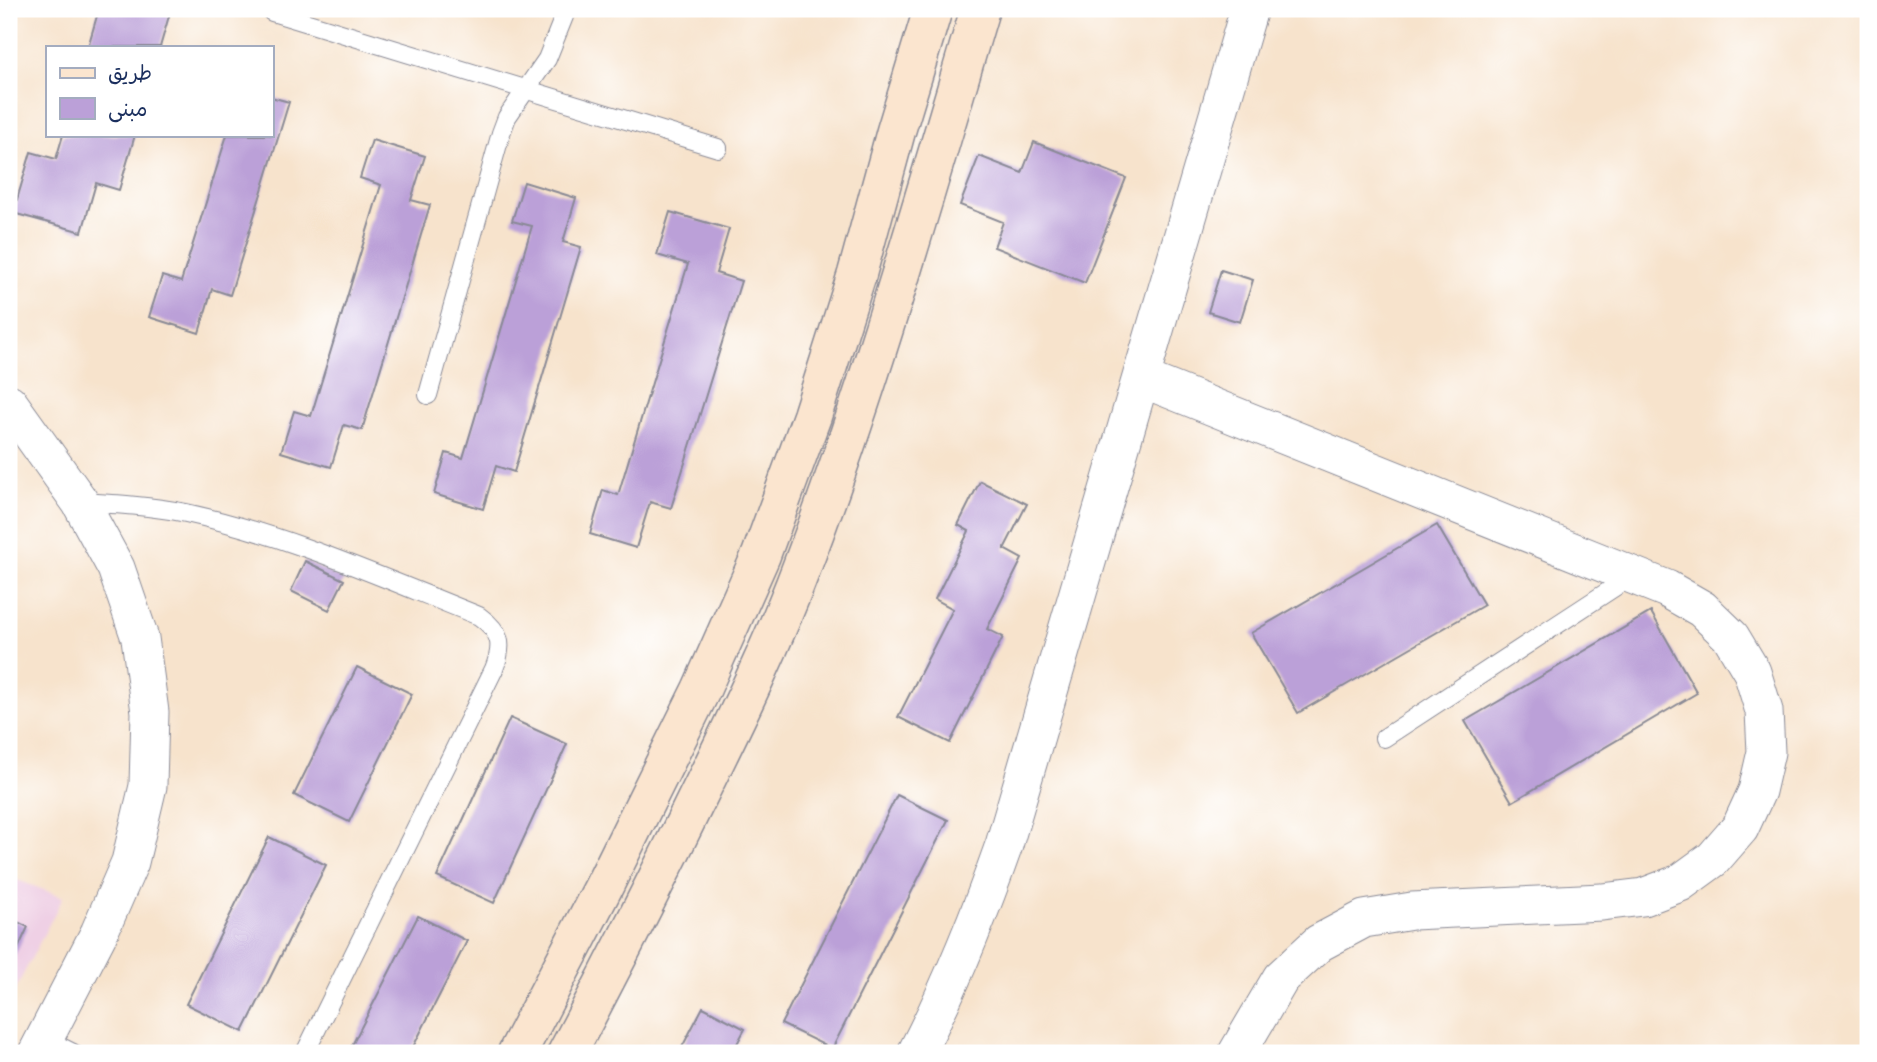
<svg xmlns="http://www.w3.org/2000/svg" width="1877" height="1062" font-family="Kalam,'Playpen Sans Arabic',sans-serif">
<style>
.built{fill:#efd0e5}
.building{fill:#bba0d8}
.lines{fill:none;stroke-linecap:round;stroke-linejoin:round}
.lane-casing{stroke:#898995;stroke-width:20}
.street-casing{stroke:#898995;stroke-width:39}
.secondary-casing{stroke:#898995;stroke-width:41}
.lane{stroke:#fff;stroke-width:18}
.street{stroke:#fff;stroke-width:37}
.secondary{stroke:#fbe5cf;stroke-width:38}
</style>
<rect width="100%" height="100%" fill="#fff"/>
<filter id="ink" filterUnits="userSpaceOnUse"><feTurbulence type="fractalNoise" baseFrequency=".0143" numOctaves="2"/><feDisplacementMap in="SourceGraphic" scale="14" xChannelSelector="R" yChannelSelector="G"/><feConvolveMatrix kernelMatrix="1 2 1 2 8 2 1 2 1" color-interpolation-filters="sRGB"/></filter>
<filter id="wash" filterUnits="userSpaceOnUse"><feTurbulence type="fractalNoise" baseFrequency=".00686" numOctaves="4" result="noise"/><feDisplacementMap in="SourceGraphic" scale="28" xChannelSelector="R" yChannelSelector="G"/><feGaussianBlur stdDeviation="1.57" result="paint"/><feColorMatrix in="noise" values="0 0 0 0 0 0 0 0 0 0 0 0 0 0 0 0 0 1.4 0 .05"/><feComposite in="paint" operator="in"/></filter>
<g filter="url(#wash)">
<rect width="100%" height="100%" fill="#f7e3cc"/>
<path class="built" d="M9 877 63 897 9 1002Z"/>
<g id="blocks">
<path class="building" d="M99 9H171L160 47H88Z
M271 97 289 102 230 295 212 289 199 333 149 317 162 276 181 282 227 135H271Z
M63 135H135L119 190 96 183 82 232 13 213 31 152 56 159Z
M372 140 425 156 411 200 430 205 362 430 344 425 331 467 281 452 294 411 311 416 381 185 360 178Z
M1034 142 1126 178 1085 283 994 247 1003 222 960 205 979 156 1022 173Z
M524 182 576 198 563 242 581 247 514 472 496 466 483 509 434 494 446 453 463 458 532 226 512 221Z
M670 212 729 229 716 273 741 281 671 508 650 502 636 548 590 534 603 490 618 495 688 264 657 255Z
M1221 270 1253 280 1240 322 1208 312Z
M980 481 1027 504 1004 549 1022 559 987 629 1003 637 950 743 898 717 953 609 935 599 969 531 958 525Z
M1437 525 1484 605 1298 713 1251 633Z
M305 561 344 580 329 610 291 591Z
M1651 612 1697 693 1512 802 1465 721Z
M357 667 412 694 349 822 294 795Z
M510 718 567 744 494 903 437 877Z
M897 795 948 820 832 1049 781 1024Z
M269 837 326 865 243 1032 186 1004Z
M418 916 467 941 410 1053H348Z
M9 918 28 927 9 968Z
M703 1007 745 1029 732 1053H679Z"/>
</g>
</g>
<g filter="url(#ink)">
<use href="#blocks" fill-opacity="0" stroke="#898995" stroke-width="2"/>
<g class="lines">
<defs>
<path id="lane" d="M272 12 718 148
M428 395 501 133 507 117 547 59 567 9
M80 502C116 504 152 506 186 513 288 535 383 578 479 616 501 632 504 644 494 669L305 1053
M1384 738 1633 575
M45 1039 73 1053"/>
<path id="street" d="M1141 378 1667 589 1702 609 1731 637 1752 672 1764 711 1766 752 1757 791 1740 828 1713 859 1680 883 1643 897 1602 902 1412 911 1364 919 1319 943 1281 978 1237 1053
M9 403 80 502 116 568 140 638 150 712 148 786 130 862 99 933 37 1053
M916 1053C951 986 979 916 1004 845L1249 9"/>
<path id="secondary" d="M517 1053 603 888 701 690 761 555 812 416 857 274 896 131 933 9
M567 1053C614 965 659 876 703 786 738 715 773 643 801 569 871 386 924 197 980 9"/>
</defs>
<use href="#lane" class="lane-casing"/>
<use href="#street" class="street-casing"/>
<use href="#secondary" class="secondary-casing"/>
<use href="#lane" class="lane"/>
<use href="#street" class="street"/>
<use href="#secondary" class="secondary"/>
</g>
</g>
<rect width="1877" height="1062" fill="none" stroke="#fff" stroke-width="35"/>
<rect x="46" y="46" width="228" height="91" fill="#ffffff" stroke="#a4acbf" stroke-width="2"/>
<rect x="60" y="68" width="35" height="10" fill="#fbe5cf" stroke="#a4acbf" stroke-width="2"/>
<text x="108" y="80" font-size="21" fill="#1b2f5e">طريق</text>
<rect x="60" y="98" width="35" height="21" fill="#bba0d8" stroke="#a4acbf" stroke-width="2"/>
<text x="108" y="116" font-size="21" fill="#1b2f5e">مبنى</text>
</svg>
